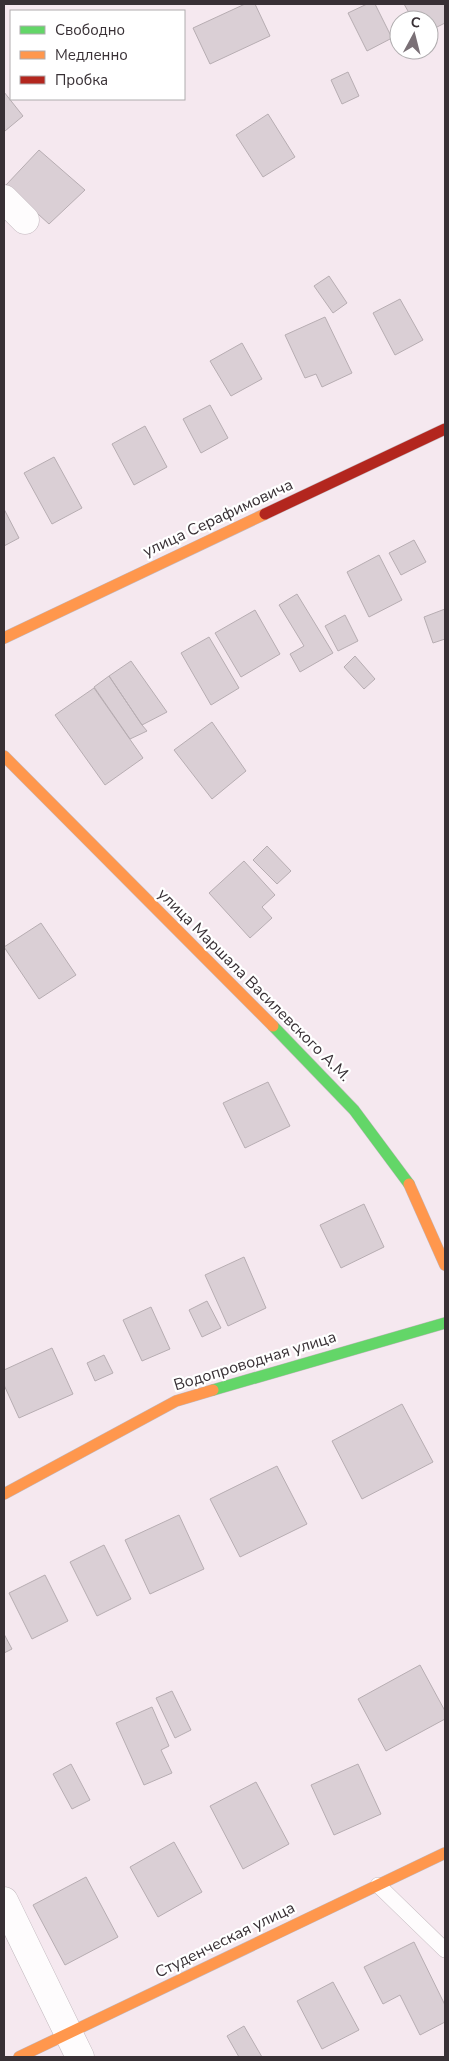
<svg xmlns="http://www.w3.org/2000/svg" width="449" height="2061" font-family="'Nunito Sans',sans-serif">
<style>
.building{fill:#dacfd5;stroke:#b7adb2}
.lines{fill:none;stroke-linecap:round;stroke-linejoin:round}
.lane-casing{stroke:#c2b8be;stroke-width:16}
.street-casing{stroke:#c2b8be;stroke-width:29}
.fast-casing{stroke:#c2b8be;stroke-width:12}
.slow-casing{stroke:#c2b8be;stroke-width:12}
.jam-casing{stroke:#c2b8be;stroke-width:12}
.lane{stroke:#fefcfd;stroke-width:15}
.street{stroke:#fefcfd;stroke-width:28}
.fast{stroke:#63d668;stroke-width:11}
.slow{stroke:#ff974d;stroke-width:11}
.jam{stroke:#b3261e;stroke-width:11}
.labels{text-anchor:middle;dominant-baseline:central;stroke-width:4.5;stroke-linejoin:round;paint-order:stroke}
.street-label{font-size:16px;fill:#383035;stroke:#fff}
</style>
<rect width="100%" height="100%" fill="#f5e8ef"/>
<path class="building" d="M245 4H255L270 36 210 64 193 28Z
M367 4H375L392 38 367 51 348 13Z
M404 4H445V23L429 31V20H413Z
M348 72 359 96 342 104 331 80Z
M4 92 23 116 5 131 4 129Z
M268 114 295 157 263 177 236 135Z
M39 150 85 190 49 224 6 185Z
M329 276 347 303 333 313 314 286Z
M400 299 423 340 395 355 373 313Z
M325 317 352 373 322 387 316 374 305 378 285 335Z
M242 343 262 379 231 396 210 361Z
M210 405 228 438 201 453 183 419Z
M145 426 167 467 134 485 112 444Z
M54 457 82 508 52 524 24 473Z
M4 509 19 538 4 546Z
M414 540 426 562 401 575 389 553Z
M379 555 402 600 369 617 347 572Z
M297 594 333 653 300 672 290 654 304 646 279 605Z
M445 609V639L433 643 424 617Z
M255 610 280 654 241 677 215 633Z
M345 615 358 641 338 651 325 626Z
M209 637 239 688 211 705 181 653Z
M355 656 375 679 364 689 344 667Z
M131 661 167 712 142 725 109 676Z
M109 676 142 725 147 731 130 739 94 687Z
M94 688 143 758 105 785 55 715Z
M212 722 246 771 212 799 174 750Z
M267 846 291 871 277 884 253 860Z
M244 861 275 895 262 907 272 918 250 938 209 893Z
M41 923 76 975 39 999 4 947Z
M268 1082 290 1126 245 1148 223 1103Z
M364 1204 384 1247 341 1268 320 1225Z
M244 1257 266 1308 228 1326 205 1275Z
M207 1301 221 1328 202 1337 189 1310Z
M151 1307 170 1349 142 1361 123 1320Z
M52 1348 73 1394 19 1418 4 1385V1370Z
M104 1355 113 1373 95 1381 87 1363Z
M402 1404 433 1462 362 1499 332 1441Z
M277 1466 307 1524 240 1557 210 1499Z
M179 1515 204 1569 150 1594 125 1540Z
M104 1545 131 1599 97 1616 70 1562Z
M45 1575 68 1621 32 1639 9 1593Z
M4 1634 12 1649 4 1653Z
M420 1665 445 1711V1719L386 1751 358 1699Z
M172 1691 191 1730 175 1738 156 1698Z
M152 1707 169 1746 161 1750 172 1773 144 1785 116 1723Z
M71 1764 90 1800 72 1809 53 1774Z
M358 1764 381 1814 334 1835 311 1785Z
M256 1782 289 1844 243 1869 210 1806Z
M174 1842 202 1892 158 1917 130 1867Z
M86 1877 118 1937 65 1965 33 1905Z
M414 1942 445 2005V2022L420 2035 400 1995 383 2004 364 1967Z
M333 1982 359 2030 322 2049 297 2001Z
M244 2026 262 2057H239L227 2036Z"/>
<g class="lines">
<defs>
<path id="lane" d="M378 1885 445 1950"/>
<path id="street" d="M4 199 25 220
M4 1901 80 2057"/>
<path id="fast" d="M273 1026 354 1110 409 1184
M213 1390 445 1323"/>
<path id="slow" d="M4 638 265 514
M4 756 273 1026
M409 1184 445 1265
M4 1494 176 1401 213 1390
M19 2057 445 1853"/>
<path id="jam" d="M265 514 445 429"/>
</defs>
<use href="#lane" class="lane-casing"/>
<use href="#street" class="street-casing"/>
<use href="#fast" class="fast-casing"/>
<use href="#slow" class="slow-casing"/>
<use href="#jam" class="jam-casing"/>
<use href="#lane" class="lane"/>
<use href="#street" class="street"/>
<use href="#fast" class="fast"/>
<use href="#slow" class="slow"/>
<use href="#jam" class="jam"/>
</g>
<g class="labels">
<g class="street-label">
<text transform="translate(218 518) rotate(-25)">улица Серафимовича</text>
<text transform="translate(254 985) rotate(45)">улица Маршала Василевского А.М.</text>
<text transform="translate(255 1361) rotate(-17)">Водопроводная улица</text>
<text transform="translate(225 1940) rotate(-26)">Студенческая улица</text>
</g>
</g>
<rect width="449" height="2061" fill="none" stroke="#383035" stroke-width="10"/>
<rect x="10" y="10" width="175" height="90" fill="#ffffff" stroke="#afacae"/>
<rect x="20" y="26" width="25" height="8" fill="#63d668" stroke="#afacae"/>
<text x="55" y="35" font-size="15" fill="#383035">Свободно</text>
<rect x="20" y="51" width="25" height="8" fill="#ff974d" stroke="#afacae"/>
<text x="55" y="60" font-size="15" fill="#383035">Медленно</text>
<rect x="20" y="76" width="25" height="8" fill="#b3261e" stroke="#afacae"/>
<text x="55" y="85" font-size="15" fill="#383035">Пробка</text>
<g transform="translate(414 35) rotate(7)"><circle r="24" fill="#ffffff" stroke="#afacae"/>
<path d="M0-4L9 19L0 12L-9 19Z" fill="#7a7076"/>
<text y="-8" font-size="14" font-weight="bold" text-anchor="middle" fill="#383035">С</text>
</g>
</svg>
